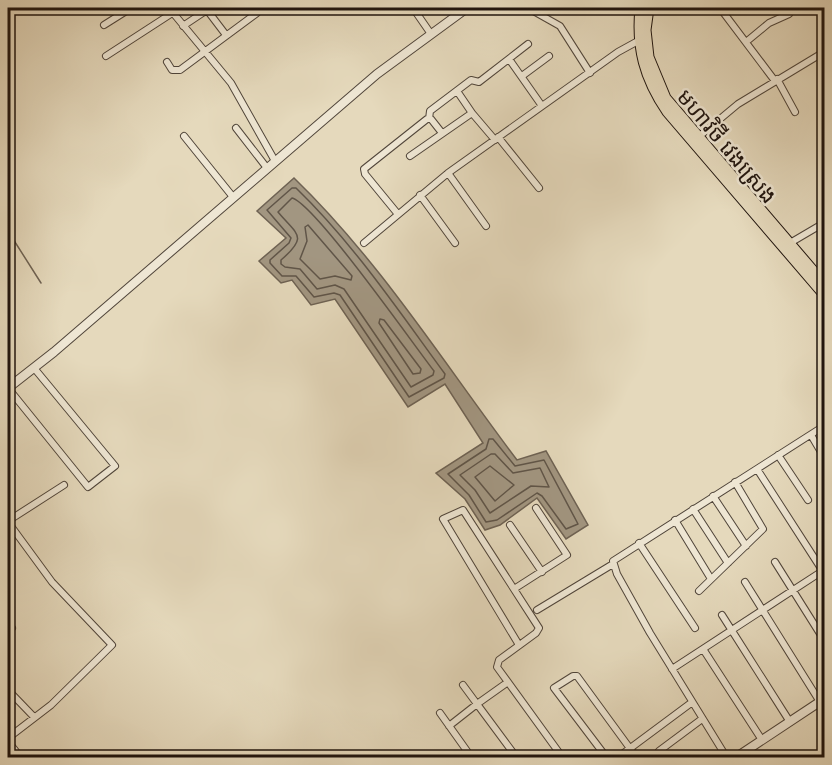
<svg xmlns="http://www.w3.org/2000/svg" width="832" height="765" font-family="'Sorts Mill Goudy','Noto Sans Khmer',serif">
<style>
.water{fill:#a29681;stroke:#6e6253;stroke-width:1.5}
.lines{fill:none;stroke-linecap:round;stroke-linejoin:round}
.shore{stroke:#605548;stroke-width:1.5}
.stream{stroke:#6e6253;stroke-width:1.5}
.minor-casing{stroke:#50453a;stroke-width:8}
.tertiary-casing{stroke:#50453a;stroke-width:10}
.primary-casing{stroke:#1f140e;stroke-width:11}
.minor{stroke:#eee6d3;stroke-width:6}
.tertiary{stroke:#eee6d3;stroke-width:8}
.primary{stroke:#e5d9bc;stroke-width:9}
.labels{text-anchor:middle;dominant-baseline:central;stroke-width:5;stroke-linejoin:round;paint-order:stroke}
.street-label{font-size:22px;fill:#1f140e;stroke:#eee6d3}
</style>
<rect width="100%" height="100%" fill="#e5d9bc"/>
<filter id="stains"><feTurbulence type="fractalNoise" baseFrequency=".00333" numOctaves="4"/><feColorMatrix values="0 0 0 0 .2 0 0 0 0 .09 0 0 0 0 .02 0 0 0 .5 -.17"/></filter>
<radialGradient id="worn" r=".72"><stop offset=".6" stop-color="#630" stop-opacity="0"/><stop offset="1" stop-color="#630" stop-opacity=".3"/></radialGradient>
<path class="water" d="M294 178C380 261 445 365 517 460L546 451 588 525 566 539 537 498 500 525 485 530 465 499 436 473 483 443 445 384 408 407 335 299 311 305 292 280 281 283 259 261 286 238 257 211Z"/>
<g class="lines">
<path class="shore" d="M292 188H296C353 243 398 310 445 374L444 378 409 397 340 295 334 293 314 297 296 276H282L270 263V260L289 243 291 238 267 210Z
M292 198C315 204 413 344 434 371L433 375 411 387 344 289 335 285 317 289 300 269 285 267 281 264V260C309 236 297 235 278 212Z
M308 225 352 276 351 280 335 276 320 279 300 259 307 241 305 227Z
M380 319 384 320 421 369 420 373 413 374 379 323Z
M489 439H493L515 466 544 460 578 524 566 529 542 496 537 493 497 520 486 522 469 495 448 474 486 449Z
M491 454H495L513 473 540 468 549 487 531 486 490 513 475 490 460 475Z
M490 466 514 485 495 501 475 477Z"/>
<path class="stream" d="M8 231 41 283"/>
<defs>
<path id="minor" d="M169 8 231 83 275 161
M413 8 431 34
M528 8 560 26 590 73
M720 8 775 81
M207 10 226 35
M104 25 131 8
M183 26 210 8
M746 42 769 23 789 14
M106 56 180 8
M509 59 542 106
M167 62 172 70H180L257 13
M522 76 549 56
M777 79 795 112
M457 91 472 113
M429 119 430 111 471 80 479 82 528 44
M236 128 267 168
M184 136 233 197
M498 137 539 188
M696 139 738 104 824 52
M410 156 472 113 495 140
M448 173 486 226
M420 195 455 243
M397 213 365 174 364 169 427 119H431L442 133
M364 243 448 173 618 52 638 41
M790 243 824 223
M8 388 88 487 115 466 34 368
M811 435 824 457
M778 455 808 500
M757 469 824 573
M713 496 746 546
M693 509 728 563
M675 520 711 579
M8 521 64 485
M8 522 52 582 112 645 51 705 8 738
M510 525 542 572
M639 543 695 628
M775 562 824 640
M745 582 820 702
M514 589 567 555 536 508
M699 591 763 529 735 482
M537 610 613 564
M722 615 790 722
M8 631 12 628
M519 645 443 519 463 510 539 628 536 633 499 660 497 667 563 758
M703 649 762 740
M672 669 824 570
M463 685 477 704 508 682
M8 690 34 717
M440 713 472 758
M449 726 477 704 517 758
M659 751 702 719
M607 758 554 688 573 676H577L637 758
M617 758 691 703
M727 758 650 633 617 574 613 561 824 426"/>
<path id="tertiary" d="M8 388 54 352 377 74 467 8
M8 743 20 758
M735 758 824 699"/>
<path id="primary" d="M640 8C636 48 644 78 667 112L824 295
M649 8 646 30 649 57 666 98 824 283"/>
</defs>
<use href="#minor" class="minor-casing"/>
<use href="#tertiary" class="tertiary-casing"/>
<use href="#primary" class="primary-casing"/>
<use href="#minor" class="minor"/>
<use href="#tertiary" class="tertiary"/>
<use href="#primary" class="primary"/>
</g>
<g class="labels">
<g class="street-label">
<text transform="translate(725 148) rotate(50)">មហាវិថី វេងស្រេង</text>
</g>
</g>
<rect width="832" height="765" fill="none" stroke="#e5d9bc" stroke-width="30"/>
<rect x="9" y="9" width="814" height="747" fill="none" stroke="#1f140e" stroke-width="3"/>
<rect x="15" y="15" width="802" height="735" fill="none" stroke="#1f140e" stroke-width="1.5"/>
<rect width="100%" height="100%" filter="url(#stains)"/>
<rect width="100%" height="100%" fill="url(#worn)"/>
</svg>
